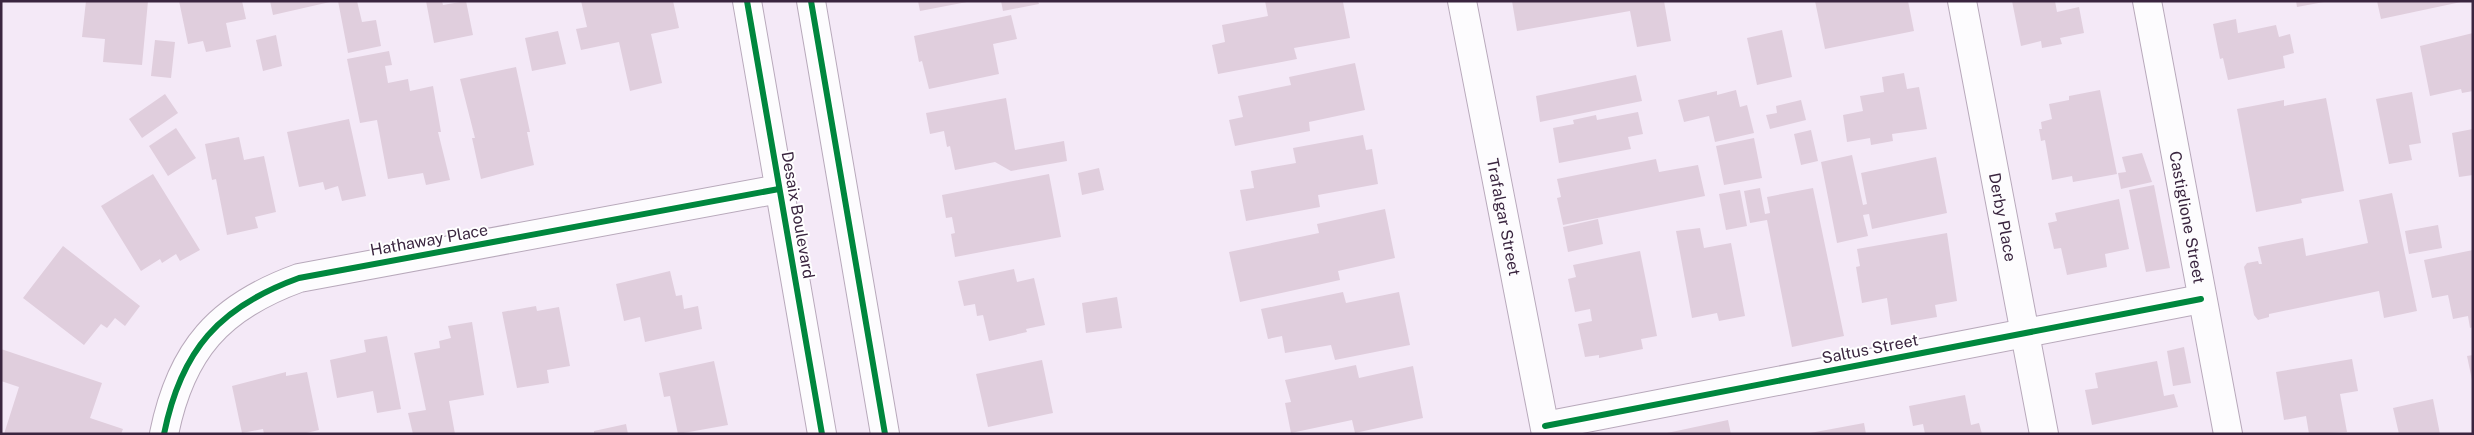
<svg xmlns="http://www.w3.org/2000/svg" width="2474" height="435" font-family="'Public Sans',sans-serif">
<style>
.building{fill:#e0cedd}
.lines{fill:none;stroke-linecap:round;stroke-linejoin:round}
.minor-casing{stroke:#b8a9bb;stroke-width:30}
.minor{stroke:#fdfcfe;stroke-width:28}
.cycleway-casing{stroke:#fff;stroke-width:9}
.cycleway{stroke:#00873e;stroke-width:6}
.labels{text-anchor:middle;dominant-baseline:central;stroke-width:4;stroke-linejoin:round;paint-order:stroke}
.street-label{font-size:16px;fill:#3a253f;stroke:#fff}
</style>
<rect width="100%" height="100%" fill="#f4e9f7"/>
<path class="building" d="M86 1H148L142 65 103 62 105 39 82 37Z
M179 1H242L246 19 226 23 231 47 206 52 203 41 188 44Z
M270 1H330V2L273 15Z
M338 1H357L362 22 376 20 381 46 348 53Z
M426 1H442L443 5 466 1 473 35 434 43Z
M581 1H673L679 28 651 34 662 83 630 91 619 42 581 50 576 29 587 27Z
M918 1H967V2L920 11Z
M1001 1H1038L1039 4 1003 11Z
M1265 1 1343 2 1350 38 1294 48 1297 59 1218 74 1212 45 1225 42 1222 25 1268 16Z
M1512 1H1664L1671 41 1637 47 1630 11 1517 31Z
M1815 1H1908L1914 31 1825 49Z
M2012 1H2055L2057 12 2079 7 2084 33 2060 38 2062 44 2042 48 2041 41 2021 46Z
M2296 1H2324V2L2297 7Z
M2377 1H2461V2L2381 19Z
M1011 15 1017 39 993 44 999 74 929 89 922 61 919 62 914 36Z
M2236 19 2238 33 2276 25 2279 37 2290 34 2294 53 2283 56 2285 68 2228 80 2223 58 2220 59 2213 24Z
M1782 30 1792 77 1757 85 1747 38Z
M558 31 566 64 532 71 525 38Z
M2473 33V91L2462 93 2461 89 2430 96 2420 46Z
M276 35 282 66 263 71 256 40Z
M155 40 175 42 171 78 151 76Z
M389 51 392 65 385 66 388 83 408 79 410 91 433 86 441 132H438L450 180 426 185 423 173 388 179 377 120 360 123 347 59Z
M1355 63 1365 110 1309 122 1310 131 1235 146 1229 120 1243 117 1238 96 1291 85 1289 77Z
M516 67 530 132H527L534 165 481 179 472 138H475L460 79Z
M1904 73 1907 89 1919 87 1927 129 1892 134 1893 141 1871 145 1870 138 1847 142 1843 115 1863 111 1860 96 1884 92 1882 77Z
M1636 75 1642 101 1540 122 1536 96Z
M1736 90 1740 107 1747 105 1754 133 1715 142 1709 116 1684 122 1678 100 1717 91V95Z
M2100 90 2117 174 2073 182 2072 176 2052 180 2045 140 2041 141 2039 129H2042L2041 122 2052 119 2049 104 2069 100V96Z
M2412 92 2421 143 2409 145 2412 160 2389 164 2376 99Z
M165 94 178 113 142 138 129 119Z
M1006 98 1015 150 1064 141 1067 161 1011 171 995 162 955 170 950 146 947 147 944 131 930 134 926 113Z
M2326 98 2344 191 2301 199 2302 203 2256 212 2237 109 2284 100V106Z
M1801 100 1806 120 1770 129 1766 115 1777 113 1776 106Z
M1638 112 1643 134 1628 137 1631 149 1559 163 1553 128 1574 124 1573 120 1596 115 1597 120Z
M349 119 366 196 342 201 338 186 325 190 323 182 299 187 287 132Z
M176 128 196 158 168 176 149 146Z
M2473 129V175L2459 177 2452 133Z
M1811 130 1818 161 1801 165 1794 134Z
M1363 135 1366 150 1372 149 1378 184 1318 195 1320 207 1246 221 1240 190 1254 188 1251 171 1296 163 1293 148Z
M239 137 244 160 264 156 276 212 255 217 258 228 227 235 216 179 212 180 205 144Z
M1754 138 1762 178 1724 185 1716 146Z
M2142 153 2152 182 2121 189 2118 173 2126 172 2122 157Z
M1852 155 1863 205 1867 204 1861 173 1936 157 1947 213 1872 229 1869 214 1863 215 1868 236 1837 243 1821 162Z
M1656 159 1659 172 1698 165 1705 196 1563 225 1557 198 1561 197 1557 179Z
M1099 168 1104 190 1082 195 1078 173Z
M153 174 200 250 180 261 176 254 162 263 160 259 141 271 101 206Z
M1049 174 1061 237 955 257 951 234 955 233 952 217 946 218 942 195Z
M2154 185 2170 268 2146 272 2129 190Z
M1760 188 1765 214 1770 213 1767 197 1813 188 1844 336 1792 347 1767 220 1750 223 1744 191Z
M1740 190 1747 226 1726 230 1719 194Z
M2392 193 2417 311 2384 318 2379 291 2269 314V317L2258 320 2254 315 2244 267 2247 263 2258 261 2259 264H2262L2258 247 2303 238 2306 256 2368 243 2359 200Z
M2119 199 2129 249 2105 254 2107 267 2067 275 2061 248 2054 249 2048 223 2057 221 2055 213Z
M1385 209 1395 258 1338 271 1340 280 1240 302 1229 252 1319 233 1317 224Z
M1598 219 1603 244 1568 252 1563 227Z
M2438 225 2442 248 2409 254 2405 231Z
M1700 228 1704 248 1731 243 1745 316 1719 321 1717 313 1692 318 1676 231Z
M1947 233 1957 301 1935 305 1937 317 1891 325 1887 298 1862 303 1856 267 1860 266 1857 249Z
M63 246 140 306 125 326 115 318 107 328 101 324 84 345 23 298Z
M2473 250V327L2470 328 2468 316 2453 319 2448 295 2432 298 2424 260Z
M1640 251 1657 336 1641 339 1643 349 1599 358V355L1585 357 1578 324 1592 321 1590 309 1575 312 1568 279 1576 277 1573 265Z
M1014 269 1017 282 1034 278 1045 325 1026 329 1027 332 989 341 983 315 977 316 975 304 964 306 958 281Z
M670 271 676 296 682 295 684 309 698 306 702 329 645 342 640 317 624 321 616 284Z
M1343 292 1346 303 1399 292 1410 345 1335 360 1331 345 1285 353 1282 336 1268 339 1261 309Z
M1117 297 1122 328 1086 333 1082 303Z
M536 306 537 311 559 307 570 366 547 370 549 383 517 388 502 312Z
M472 322 484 395 449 401 455 434H413L408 413 426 410 414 353 440 348 439 341 451 338 448 326Z
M387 336 401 409 377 413 373 391 337 398 330 360 366 352 364 340Z
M2184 347 2191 383 2173 386 2167 351Z
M1 349 102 383 90 418 123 429 121 434H4L19 387 1 381Z
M2473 355V380H2472L2467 356Z
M2352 359 2358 391 2340 394 2347 432 2309 434 2306 416 2284 420 2276 372Z
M1042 360 1053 413 988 427 976 374Z
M714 361 728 425 678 434 670 396 664 397 659 373Z
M2157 361 2164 396 2174 394 2178 407 2092 425 2085 390 2098 388 2095 373Z
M1356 365 1359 378 1413 366 1423 418 1355 433 1352 420 1291 433 1285 403 1291 402 1285 380Z
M286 372V376L307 372 319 430 302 434H264L263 429 242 433 232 386Z
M1965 395 1971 425 1979 423 1982 434H1925L1923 424 1913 426 1909 406Z
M2433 399 2440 434H2399L2393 408Z
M1728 420 1731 434H1667V433Z
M1864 423 1866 434H1810V433Z
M626 424 628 434H594V431Z"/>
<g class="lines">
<defs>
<g id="minor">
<path d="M747 1 822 434"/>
<path d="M811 1 885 434"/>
<path id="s1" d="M1462 1 1546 434"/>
<path id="s2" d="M1962 1 2044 434"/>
<path id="s3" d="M2147 1 2228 434"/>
<path d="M1545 426 2201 299"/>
<path d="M164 434C181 350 219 307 299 278L779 189"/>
</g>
</defs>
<use href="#minor" class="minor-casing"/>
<use href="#minor" class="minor"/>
<defs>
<path id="cycleway" d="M747 1 822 434
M811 1 885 434
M1545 426 2201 299
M164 434C181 350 219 307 299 278L779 189"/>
</defs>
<use href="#cycleway" class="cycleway-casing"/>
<use href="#cycleway" class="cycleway"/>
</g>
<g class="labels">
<g class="street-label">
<text transform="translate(798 215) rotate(80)">Desaix Boulevard</text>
<text stroke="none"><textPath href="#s1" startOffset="220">Trafalgar Street</textPath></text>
<text stroke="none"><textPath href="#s2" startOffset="220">Derby Place</textPath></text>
<text stroke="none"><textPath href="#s3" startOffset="220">Castiglione Street</textPath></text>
<text transform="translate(429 240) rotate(-10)">Hathaway Place</text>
<text transform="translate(1870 349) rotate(-11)">Saltus Street</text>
</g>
</g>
<rect width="2474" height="435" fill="none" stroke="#3a253f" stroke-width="5"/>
</svg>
